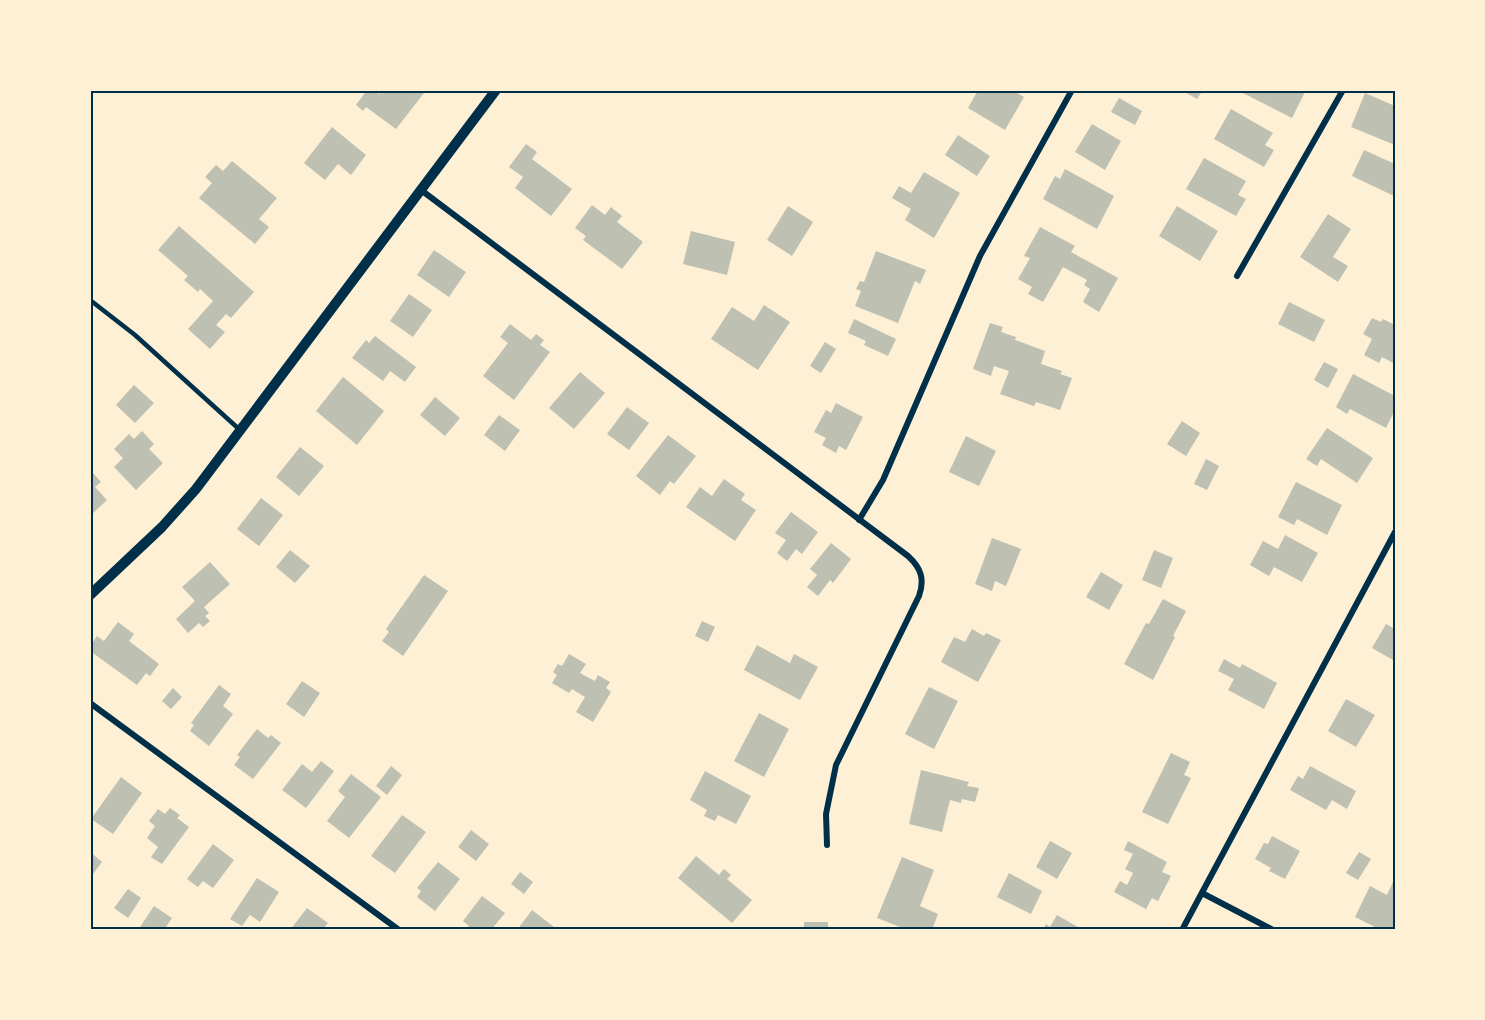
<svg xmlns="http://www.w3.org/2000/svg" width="1485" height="1020" font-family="Poppins,sans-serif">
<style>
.building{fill:#bec0b2}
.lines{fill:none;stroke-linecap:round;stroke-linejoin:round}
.service{stroke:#003049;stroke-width:4.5}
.minor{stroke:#003049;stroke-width:6}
.tertiary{stroke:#003049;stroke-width:10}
.neatline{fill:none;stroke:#003049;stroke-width:2}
</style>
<rect width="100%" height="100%" fill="#fdf0d5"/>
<path class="building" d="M367 90H373L379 94 382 90H420L424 93 396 129 366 107 363 111 356 105Z
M978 90H1012L1024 97 1005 130 968 108Z
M1181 90H1203L1197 99Z
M1237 90H1306L1292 118Z
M1365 93 1395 106V145L1351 127Z
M1119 98 1142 111 1135 125 1111 112Z
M1231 109 1273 133 1265 145 1274 150 1264 167 1214 139Z
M1092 124 1121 141 1105 170 1075 152Z
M332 127 366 155 351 175 338 164 325 180 304 163Z
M958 135 990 156 977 176 945 155Z
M526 144 537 152 532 159 572 189 551 216 515 188 523 177 509 167Z
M1364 150 1395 164 1394 196 1352 176Z
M1204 158 1246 181 1238 195 1246 199 1236 216 1186 189Z
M232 161 277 198 259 219 269 227 255 244 199 198 212 183 205 177 216 165 223 171Z
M1065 169 1114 196 1097 229 1043 199 1055 176 1060 179Z
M924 172 960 193 934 238 905 220 911 209 892 198 899 186 911 193Z
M592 205 605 215 611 207 622 216 617 222 643 242 622 269 583 240 586 236 575 228Z
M788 206 813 222 792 256 767 240Z
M1177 206 1218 231 1200 261 1159 236Z
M1328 214 1351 229 1333 257 1348 266 1338 282 1300 257Z
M179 226 254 292 231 318 226 314 216 325 225 332 210 349 188 329 213 301 200 289 198 292 184 280 188 276 158 250Z
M1040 227 1075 246 1071 252 1118 278 1099 312 1083 302 1090 289 1084 285 1087 280 1063 267 1043 302 1028 294 1032 287 1018 279 1030 258 1024 256Z
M691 231 735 242 727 275 683 264Z
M434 250 466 272 449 297 417 275Z
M876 251 926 270 920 284 915 281 898 323 855 306 861 291 856 289 860 281 864 282Z
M409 294 432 310 413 337 390 321Z
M1289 302 1325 320 1314 342 1278 324Z
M764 305 790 322 758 370 711 339 732 307 754 321Z
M1372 318 1381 322 1383 319 1395 325V364L1382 357 1379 363 1364 355 1372 339 1363 334Z
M854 319 896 339 888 356 864 345 866 341 848 333Z
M990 323 1003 327 1001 332 1016 337 1015 340 1045 351 1041 364 1062 371 1060 374 1072 378 1060 410 1036 402 1034 406 1000 394 1009 371 994 366 991 376 973 369Z
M510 324 531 340 536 334 544 340 540 345 550 352 514 400 483 376 508 343 500 337Z
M375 336 416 367 405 382 390 371 383 381 352 358 366 340 369 343Z
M825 342 836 349 821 373 810 366Z
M1324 362 1338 369 1328 388 1314 380Z
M580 372 605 393 574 429 549 408Z
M1353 374 1395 396V410L1386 428 1350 409 1347 414 1336 407Z
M343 377 384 411 357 445 316 411Z
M134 385 154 403 135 423 116 405Z
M435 397 460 418 445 436 420 415Z
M836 403 863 417 846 450 839 446 836 453 822 445 826 438 814 432 826 410 831 413Z
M627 407 649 423 629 450 607 434Z
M499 415 520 430 505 451 484 435Z
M1182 421 1200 433 1186 456 1167 444Z
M1327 428 1373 458 1357 483 1321 459 1317 466 1306 459Z
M142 431 154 444 149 449 163 463 136 490 114 467 123 458 114 449 129 434 134 439Z
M668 435 696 456 674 484 670 481 660 495 636 476Z
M966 436 996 451 979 486 949 472Z
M300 447 324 466 299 496 276 477Z
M1206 459 1219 466 1207 490 1194 484Z
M93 473 101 482 95 487 107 500 90 516V476Z
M724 479 745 494 741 500 756 510 735 541 686 507 700 487 712 496Z
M1296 482 1342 505 1327 535 1297 519 1294 525 1278 517Z
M261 498 283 515 259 546 237 529Z
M791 512 818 532 802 554 796 549 787 561 777 553 786 540 775 533Z
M1285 535 1318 553 1302 582 1274 567 1269 576 1250 565 1263 541 1278 549Z
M992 538 1021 549 1006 586 995 581 992 591 975 584Z
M831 543 851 559 833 583 830 580 818 596 807 587 817 575 810 569Z
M290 550 310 566 295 583 276 567Z
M1154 550 1173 558 1161 588 1142 580Z
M210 562 230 584 204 607 209 613 205 616 210 621 203 627 199 623 188 633 176 619 195 601 182 587Z
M1101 572 1123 585 1109 610 1086 597Z
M424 575 448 591 403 656 382 641 389 632 386 629Z
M1163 599 1186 611 1173 636 1175 637 1153 680 1124 664 1146 623 1149 624Z
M702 621 715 627 708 642 695 636Z
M118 622 134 634 129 641 159 664 150 676 146 673 137 685 90 651V646L97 636 104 641Z
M1386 624 1395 629V661L1372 648Z
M972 629 984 636 986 633 1001 640 978 682 941 662 954 637 965 642Z
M757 645 790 663 794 654 818 667 800 700 744 670Z
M569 654 586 664 580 673 595 681 598 675 610 682 606 688 611 692 593 722 576 712 585 697 572 689 569 693 552 683 557 675 553 672 558 664 562 666Z
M1224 659 1240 668 1242 664 1277 683 1264 709 1228 690 1234 679 1218 671Z
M302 681 320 693 304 717 286 704Z
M219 685 231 694 223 706 233 714 209 746 190 731 194 725 191 723Z
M929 687 958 701 934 749 905 734Z
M173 688 182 697 171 709 162 701Z
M1346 699 1375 715 1356 747 1328 731Z
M759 713 789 729 764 777 734 761Z
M257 729 268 738 271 735 281 743 253 779 234 765 240 757 237 755Z
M1171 753 1190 762 1184 775 1191 778 1168 824 1142 812Z
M321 761 334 771 306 808 282 790 302 764 312 772Z
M391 766 402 775 387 795 376 786Z
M1310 766 1356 791 1347 809 1332 800 1326 810 1290 790 1298 776 1303 779Z
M921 770 969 782 967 786 979 788 975 802 962 799 961 803 950 800 942 832 909 824Z
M705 771 751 796 736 824 718 815 715 821 704 816 707 810 690 800Z
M351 774 381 797 349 838 327 821 345 797 338 791Z
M121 777 142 793 113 834 91 819Z
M170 808 180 815 177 818 189 827 162 864 151 857 158 847 147 838 155 826 149 821 158 809 165 814Z
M402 815 426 832 395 873 371 856Z
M471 830 489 844 476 861 458 847Z
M1272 836 1300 851 1285 879 1269 871 1271 868 1255 859 1264 843 1268 844Z
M1050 841 1072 853 1057 879 1036 867Z
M1128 841 1167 862 1162 872 1171 876 1158 901 1152 898 1146 909 1114 892 1120 881 1127 885 1133 873 1125 869 1133 854 1124 850Z
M213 844 234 860 213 888 203 881 198 887 187 879Z
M90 852 102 862 90 878Z
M1359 852 1371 859 1358 880 1346 873Z
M696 856 719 875 724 869 731 875 727 879 752 900 732 923 678 878Z
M902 857 934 870 920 906 938 914 932 930H908L877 918Z
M438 862 460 879 435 911 417 897 421 891 417 888Z
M520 872 533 882 524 894 511 884Z
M1009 873 1042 891 1031 914 997 897Z
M257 878 279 892 260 922 250 915 242 926 230 919Z
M1393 882 1395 883V926L1393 930H1381L1355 917 1370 886 1387 895Z
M128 889 141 898 128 918 114 908Z
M482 896 505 913 491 930H466L469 926 463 921Z
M154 906 172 918 164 930H138Z
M307 908 328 923 322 930H290Z
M532 910 558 930H517Z
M1057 915 1083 930H1043L1046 924 1050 927Z
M804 922H828V928H844V930H804Z"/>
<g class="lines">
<path class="service" d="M90 300 135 335 240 430"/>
<path class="minor" d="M421 190 908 556C921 568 925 579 919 596L836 765 826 814 827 845
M1237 276 1343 90
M859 520 883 480 980 256 1072 90
M90 703 399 930
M1202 893 1273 930
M1182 930 1395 532"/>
<path class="tertiary" d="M90 595 162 527 196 489 496 90"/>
</g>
<rect width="1485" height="1020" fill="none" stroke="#fdf0d5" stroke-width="183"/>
<rect x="92" y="92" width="1302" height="836" class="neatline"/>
</svg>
